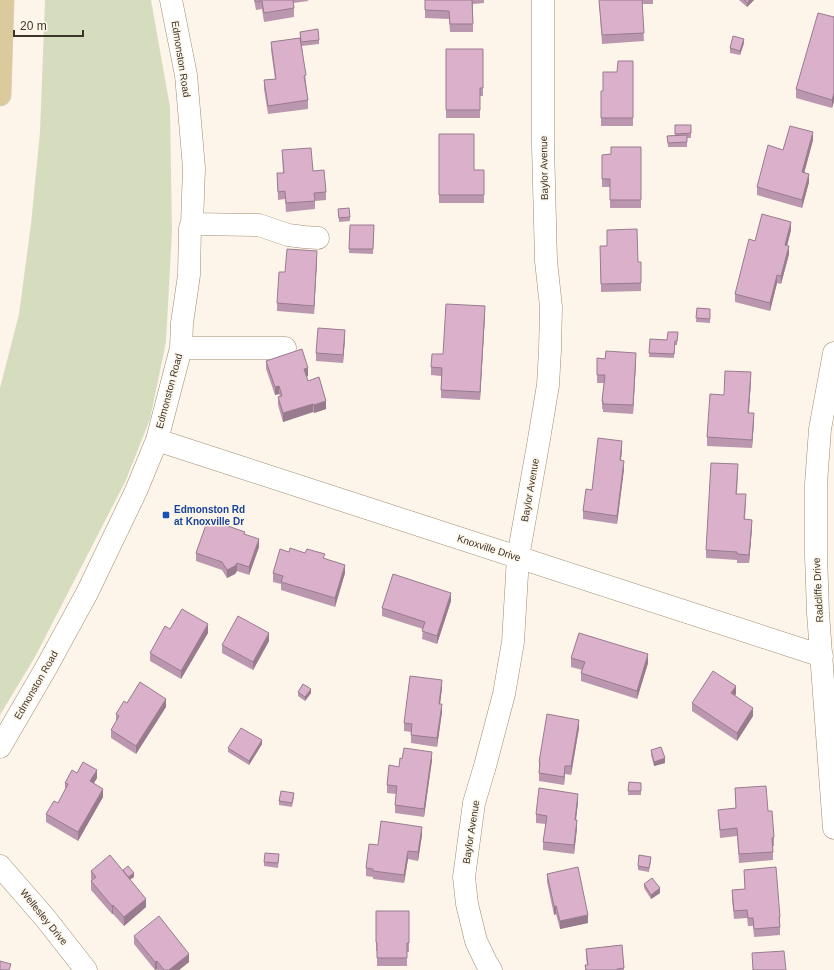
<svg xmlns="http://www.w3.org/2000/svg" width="834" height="970" font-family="Helvetica,sans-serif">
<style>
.green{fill:#d6ddbf}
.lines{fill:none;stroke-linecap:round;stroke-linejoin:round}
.minor-casing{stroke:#9e8b70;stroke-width:23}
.major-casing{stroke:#d8d7d4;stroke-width:23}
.minor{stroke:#fff;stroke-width:22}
.major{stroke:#daca9c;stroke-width:22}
.wall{fill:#bb97af}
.shaded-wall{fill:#997b8e}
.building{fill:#dab0cb;stroke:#997b8e}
.transit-dot{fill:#1a4fb4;stroke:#fef5ea;stroke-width:1.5}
.labels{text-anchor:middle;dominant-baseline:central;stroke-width:3;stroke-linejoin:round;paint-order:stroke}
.street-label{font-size:10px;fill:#3d3529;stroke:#fef5ea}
.transit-label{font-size:10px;font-weight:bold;fill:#164399;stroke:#fef5ea;text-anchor:start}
</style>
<rect width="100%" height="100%" fill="#fef5ea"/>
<path class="green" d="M45 0H151L170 107 172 231 166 342 150 419 126 480 35 657 0 715V388L19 314 31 224 40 132Z"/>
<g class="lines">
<defs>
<path id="minor" d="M192 224 259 225 288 235 304 237 318 238
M181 348H285
M834 353 820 429 816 484V555L818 613 834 828
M157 440 822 656
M0 747 46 668 87 593 136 491 157 440 181 348 182 323 189 275 190 228 192 224 194 168 186 75 171 0
M0 866 46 919 86 970
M491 970 486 962 476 941 467 904 464 877 474 803 485 766 504 694 513 642 518 557 538 445 548 385 550 350 551 307 546 261 543 145V0"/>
<path id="major" d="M0 95 3 0"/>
</defs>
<use href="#minor" class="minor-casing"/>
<use href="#major" class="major-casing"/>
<use href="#minor" class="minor"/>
<use href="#major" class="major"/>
</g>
<path class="wall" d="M254 0H308V1L293 3 294 8V17L264 22 262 9 256 10Z
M425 0H484V3L473 4V32H450L449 19 425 18Z
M599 0H653V4H642L644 41 602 44Z
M739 0H754L747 7Z
M834 17V101L832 108 796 98V89Z
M300 32 319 40V44L302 46 308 100V109L268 114 264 89V80L275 79 271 50V42L300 38Z
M744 43 740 55 730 53V48Z
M446 49H483V96H480V118H446Z
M633 61V126H601V91H603Z
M675 125H691V138H687V147H668L667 136 675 135Z
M439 134 474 170H484V203H439Z
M813 140 804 173 809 182 802 208 757 195V187L783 150Z
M641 147V208H610V187H602V155L611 154Z
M282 150 313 171 326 192V200L315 201V209L286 212 285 199 278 200 277 173H283Z
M338 209 350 217V221L339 222Z
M350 225H374L373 254 349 253Z
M791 230 787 246 789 254 781 284 777 283 770 311 735 302V294L755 241Z
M600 246H607L638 262H641V291L601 292Z
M317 259 314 314 277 311V303L285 272Z
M697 308 710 309V323L696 322Z
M485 314 480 400 441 398V376L431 375V367L443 354Z
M678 332 677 345H675L674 358 649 357 650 339 667 340Z
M345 338 343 363 316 361V353Z
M266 361 308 376 306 377 308 381 326 409 314 413 313 412 283 422 278 405V397H280L279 394 275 395 266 369Z
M636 361 633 414 603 412V409H602V401L604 383H597V375Z
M751 380 749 413 754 421 752 448 707 446V437L724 395Z
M622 449 621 460 624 469 617 524 583 519V511L592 490Z
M738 473 737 494 746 502 745 519 752 528 749 563H737V560L706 558V550Z
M245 534 259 547 249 575 237 571 235 574 227 578 222 570 196 561V553Z
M289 552 325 559 345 573 335 607 281 590V584L273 582V573Z
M451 601 437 644 422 639 423 629 382 616V608Z
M170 629 208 633 181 679 150 661V653Z
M269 641 253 670 222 653V645Z
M571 658 648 663 637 699 581 681V673L582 670 571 667Z
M442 688 440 704 442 712 437 747 411 743V732L404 731V723Z
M298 692 311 693 305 701 298 696Z
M736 694 735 695 753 716 737 741 692 711V703Z
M127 703 166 707 136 754 111 738V730L116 722V714Z
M579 728 571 775 565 774 564 785 539 781V762Z
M262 744 249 765 228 752V748Z
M651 750 665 763 654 766 651 755Z
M432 760 424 817 395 813V805L396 794 387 793V785L399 767Z
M77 773 97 778 94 783 103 797 78 841 46 822V814L58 803 65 791V783Z
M629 782 641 783V795H628Z
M735 788 768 811 774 837V846H773V860L739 863 737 836 720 838 718 810 736 808Z
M294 797 292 807 279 805V801Z
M578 802 576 820 577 828 574 854 543 850V842L546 824 536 823V814Z
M422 835 418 861 408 859 404 883 373 879V877L366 876V868L378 845Z
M279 858 278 868 264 866V862Z
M651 861 649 872 638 870V866Z
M744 870 780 917V935L754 937 753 926H748L747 918 734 919 732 899V890L745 889Z
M91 871 134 877 130 879 146 907 124 926 113 914H112L91 890V881H92L91 879Z
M547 874 588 923 560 929 556 914 554 915 547 882Z
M644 884 660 893 651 899 644 888Z
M376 911H409V952H407V966H377V951H376Z
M134 936 189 962 179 970H157V969L155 970 134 944Z
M622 945 624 970H585V965H587L586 957V949Z"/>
<path class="shaded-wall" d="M750 0H754L747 7V3Z
M744 39V43L740 55V51Z
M834 93V101L832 108V100Z
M813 132V140L802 181V172Z
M809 174V182L802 208V200Z
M791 222V230L785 253V245Z
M789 246V254L781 284V276Z
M317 251V259L314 314V306Z
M777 275V283L770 311V303Z
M485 306V314L480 400V392Z
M345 330V338L343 363V355Z
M636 353V361L633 414V405Z
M308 368V376L304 378V369Z
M751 372V380L748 421V413Z
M279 386V394L275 395V387Z
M326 401V409L314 413V405Z
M313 404V412L283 422V413Z
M754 413V421L752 448V440Z
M622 441V449L620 468V460Z
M624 461V469L617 524V516Z
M752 520V528L749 563V555Z
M259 539V547L249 575V567Z
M237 563V571L235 574 227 578V570Z
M345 565V573L335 607V598Z
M451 593V601L437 644V636Z
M208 624V633L181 679V671Z
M269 633V641L253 670V662Z
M648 654V663L637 699V691Z
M442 680V688L439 712V704Z
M736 686V694L731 701V693Z
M311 689V693L305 701V697Z
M166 699V707L136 754V746Z
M442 704V712L437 747V738Z
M753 708V716L737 741V733Z
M579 720V728L571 775V766Z
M262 740V744L249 765V761Z
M432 752V760L424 817V809Z
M665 758V763L654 766V762Z
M565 766V774L564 785V777Z
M97 770V778L90 789V781Z
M103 789V797L78 841V832Z
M578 794V802L575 828V820Z
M577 820V828L574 854V845Z
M422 827V835L418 861V852Z
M408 851V859L404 883V875Z
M134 873V877L127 882V878Z
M660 888V893L651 899V895Z
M146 899V907L124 926V917Z
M113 905V914H112V906Z
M554 906H556V914L554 915Z
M588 915V923L560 929V921Z
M189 954V962L179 970H169Z
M157 961V969L155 970V962Z"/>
<path class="building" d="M255 0H293L294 8 264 13 262 1 256 2Z
M425 0H472L473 24H450L449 11 425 10Z
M599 0H642L644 33 602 35Z
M744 0H750L747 3Z
M818 13 834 17V93L832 100 796 89Z
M318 29 319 40 301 42 300 32Z
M733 36 744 39 740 51 730 48Z
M300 38 306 75 304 76 308 100 268 106 264 80 276 79 271 42Z
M446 49H483V88H480V110H446Z
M618 61H633V118H601V91H603V72H617Z
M675 125H691V133L675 134Z
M790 126 813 132 802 172 809 174 802 200 757 187 768 145 783 150Z
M439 134H474V170H484V195H439Z
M687 135V142L668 143 667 136Z
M611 147H641V200H610V179H602V155L611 154Z
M311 148 313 171 324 170 326 192 314 193 315 201 286 203 285 191 278 192 277 173H284L282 150Z
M349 208 350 217 339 218 338 209Z
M762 214 791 222 785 245 789 246 781 276 777 275 770 303 735 294 749 239 755 241Z
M350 225H374L373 249H349Z
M637 229 638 262H641V283L601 284 600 246H607V230Z
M287 249 317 251 314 306 277 303 279 272H285Z
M446 304 485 306 480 392 441 390 442 368 431 367 432 354H443Z
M697 308 710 309V319L696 318Z
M318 328 345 330 343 355 316 353Z
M668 332H678L677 341H675L674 354 649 353 650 339 667 340Z
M302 349 308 368 304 369 308 381 319 377 326 401 314 405 313 404 283 413 278 397 282 396 279 386 275 387 266 361Z
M606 351 636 353 633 405 603 404V401H602L605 375H597V358L605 359Z
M725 371 751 372 748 413H754L752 440 707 437 710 394 724 395Z
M598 438 622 441 620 460 624 461 617 516 583 511 586 489 592 490Z
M711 463 738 464 736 494H746L744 519 752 520 749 555 737 554V552L706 550Z
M208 519 245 532 244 534 259 539 249 567 237 563 235 566 227 570 222 562 196 553Z
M290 548 305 553 307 549 325 554 323 558 345 565 335 598 281 582 283 576 273 573 280 549 289 552Z
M393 574 451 593 437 636 422 631 425 622 382 608Z
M182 609 208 624 181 671 150 653 165 626 170 629Z
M238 616 269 633 253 662 222 645Z
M579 633 648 654 637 691 581 673 585 662 571 658Z
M713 671 736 686 731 693 753 708 737 733 692 703Z
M410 676 442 680 439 704H442L437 738 411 735 412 724 404 723Z
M140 682 166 699 136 746 111 730 119 716 116 714 124 701 127 703Z
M303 684 311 689 305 697 298 692Z
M547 714 579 720 571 766H565L564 777 539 773 540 762H539Z
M241 728 262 740 249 761 228 748Z
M661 747 665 758 654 762 651 750Z
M404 748 432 752 424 809 395 805 397 786 387 785 389 765 399 767 400 758 402 759Z
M83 762 97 770 90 781 103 789 78 832 46 814 54 801 58 803 68 784 65 783 72 770 77 773Z
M629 782 641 783V791H628Z
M766 786 768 811H772L774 837 772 838 773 852 739 854 737 828 720 830 718 810 736 808 735 788Z
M539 788 578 794 575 820H577L574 845 543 842 547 816 536 814Z
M281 791 294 793 292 803 279 801Z
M381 821 422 827 418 852 408 851 404 875 373 871V869L366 868 369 844 378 845Z
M265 853 279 854 278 863 264 862Z
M110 855 146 899 124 917 113 905 112 906 91 881 96 877 91 871Z
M639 855 651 857 649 868 638 866Z
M128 866 134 873 128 877 123 870Z
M578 867 588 915 560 921 556 906H554L547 874Z
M776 867 780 917H779L780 927 754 929 753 918H748L747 910 734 911 732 890 745 889 744 870Z
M652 878 660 888 651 895 644 884Z
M376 911H409V943H407V958H377V943L376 942Z
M159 916 189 954 169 970H164L157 961 155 962 134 936Z
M622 945 624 968 617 969V970H586L585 965H588L586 949Z
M784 951 786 970H753L752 953Z
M0 961 11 964 9 970H0Z"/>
<rect class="transit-dot" x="162" y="511" width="8" height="8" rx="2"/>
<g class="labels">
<g class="street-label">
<text transform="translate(181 59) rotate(81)">Edmonston Road</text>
<text transform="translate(544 168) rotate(-91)">Baylor Avenue</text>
<text transform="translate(169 391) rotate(-75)">Edmonston Road</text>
<text transform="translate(530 490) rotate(-80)">Baylor Avenue</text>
<text transform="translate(489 548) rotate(18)">Knoxville Drive</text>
<text transform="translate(818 590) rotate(-93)">Radcliffe Drive</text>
<text transform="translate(36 685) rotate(-60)">Edmonston Road</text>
<text transform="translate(471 832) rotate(-81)">Baylor Avenue</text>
<text transform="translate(44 917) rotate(51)">Wellesley Drive</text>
</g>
<g class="transit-label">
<text x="174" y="509">Edmonston Rd<tspan x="174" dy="12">at Knoxville Dr</tspan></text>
</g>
</g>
<path d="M14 30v6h69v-6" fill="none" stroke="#3d3529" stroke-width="2"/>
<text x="20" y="30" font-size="12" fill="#3d3529" stroke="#fef5ea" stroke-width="3" paint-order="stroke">20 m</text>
</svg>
